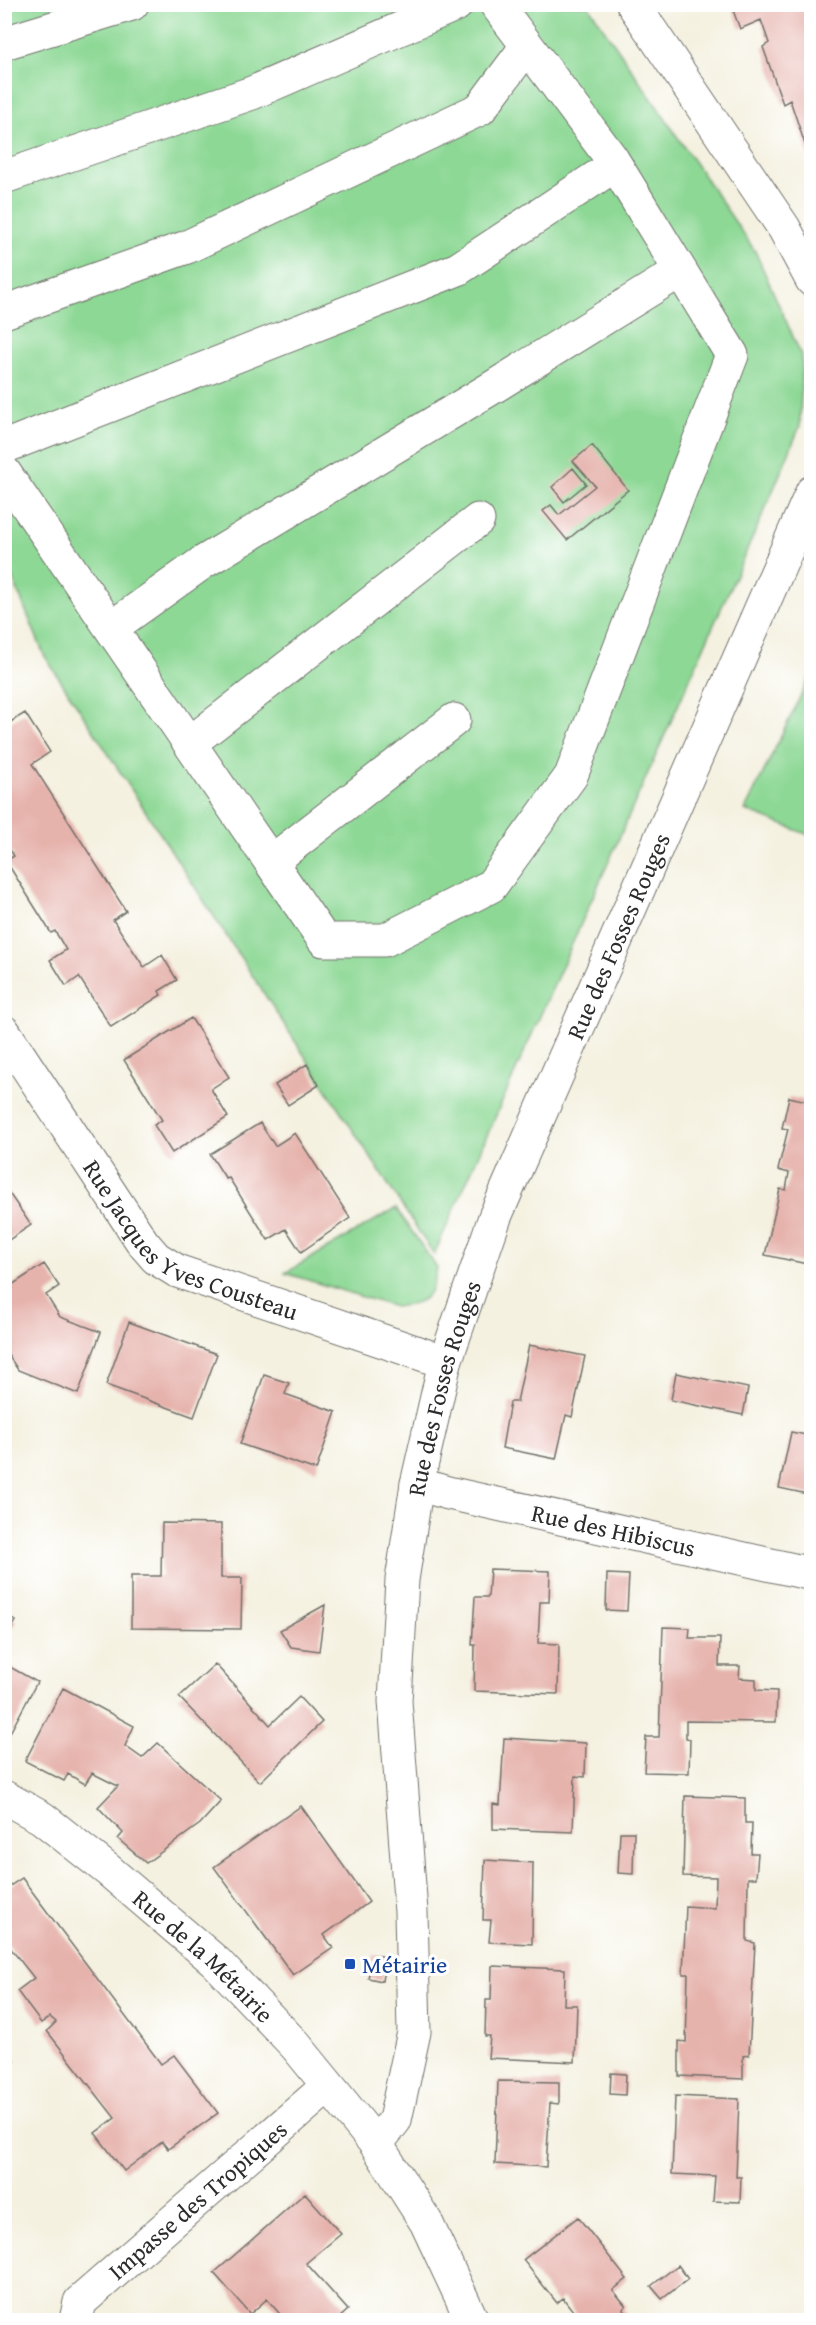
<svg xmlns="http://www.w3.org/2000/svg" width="816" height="2325" font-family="'Gentium Book Plus',serif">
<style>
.green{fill:#8cd894;stroke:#5c8260;stroke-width:1.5}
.building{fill:#e6b2ac}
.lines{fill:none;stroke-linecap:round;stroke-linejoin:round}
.minor-casing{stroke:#71706a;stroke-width:35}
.minor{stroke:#fff;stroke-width:33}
.transit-dot{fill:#1a4fb4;stroke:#fff;stroke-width:2}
.labels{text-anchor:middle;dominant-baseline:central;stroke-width:6;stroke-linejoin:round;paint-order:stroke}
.street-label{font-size:24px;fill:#2b2b2b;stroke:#fff}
.transit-label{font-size:24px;fill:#164399;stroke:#fff;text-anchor:start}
</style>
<rect width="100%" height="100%" fill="#fff"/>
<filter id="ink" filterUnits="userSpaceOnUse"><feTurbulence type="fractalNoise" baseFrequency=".0167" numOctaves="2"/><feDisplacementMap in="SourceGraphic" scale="12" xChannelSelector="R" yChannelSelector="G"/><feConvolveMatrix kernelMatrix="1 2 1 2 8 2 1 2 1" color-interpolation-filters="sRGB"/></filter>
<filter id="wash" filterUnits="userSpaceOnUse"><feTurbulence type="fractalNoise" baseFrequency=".008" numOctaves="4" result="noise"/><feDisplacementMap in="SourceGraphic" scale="24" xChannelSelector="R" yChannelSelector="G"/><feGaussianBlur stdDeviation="1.35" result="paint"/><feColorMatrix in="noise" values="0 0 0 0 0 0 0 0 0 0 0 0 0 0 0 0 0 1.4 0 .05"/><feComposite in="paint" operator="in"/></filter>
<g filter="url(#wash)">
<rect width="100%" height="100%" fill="#f4f1e0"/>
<path class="green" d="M4 5H588L755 251 802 357 800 426 767 505 434 1255 44 655 5 560Z
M811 675V836L745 810Z
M396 1208 437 1268C432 1298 426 1303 395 1307L285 1273Z"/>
<g id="blocks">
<path class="building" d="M731 5H812V155L809 156 790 100 783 104 763 47 769 43 761 20 740 29Z
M592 445 628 490 567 540 543 511 551 505 559 515 595 486 573 461Z
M573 468 586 484 564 502 552 487Z
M25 713 50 752 32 764 126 911 113 920 144 967 162 955 177 980 159 991 161 995 111 1027 79 977 66 986 50 960 66 950 55 931 51 933 6 861 14 856 4 841V726Z
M191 1018 229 1077 211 1089 228 1117 172 1153 154 1125 162 1120 124 1060Z
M307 1064 319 1085 288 1105 275 1085Z
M789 1097 812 1102V1265L765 1255 780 1189 786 1190 789 1173 778 1170 788 1129 782 1128Z
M260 1123 275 1146 295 1133 350 1218 301 1252 286 1229 268 1240 229 1178 226 1179 210 1154Z
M4 1186 31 1225 4 1243Z
M44 1264 59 1286 46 1295 60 1317 101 1332 78 1394 18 1370 4 1349V1290Z
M129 1322 217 1354 194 1417 106 1385Z
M529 1345 585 1356 572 1417 566 1415 556 1459 502 1448 510 1402H517Z
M676 1373 748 1388 743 1415 671 1400Z
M264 1375 289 1383 285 1394 336 1412 316 1470 240 1444Z
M791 1432 812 1436V1495L779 1488Z
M162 1523 221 1524V1578H242L241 1629 131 1628V1576H161Z
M490 1569 550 1571 549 1602H540L538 1643 559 1644 558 1694 474 1691 475 1645H472L475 1597H488Z
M607 1574 629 1575 627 1611 606 1610Z
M325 1605 319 1651 291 1647 280 1630Z
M4 1615 16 1621 4 1642Z
M663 1627 690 1628 689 1638H720L719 1666H740L739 1678 756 1679V1690L777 1691 776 1722 686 1721V1738L690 1739 689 1773 644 1772 646 1737H659Z
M4 1652 10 1667 37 1682 4 1744Z
M215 1664 270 1725 299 1697 322 1722 260 1782 179 1697Z
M63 1688 134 1726 125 1746 142 1758 158 1743 221 1801 200 1824 146 1863 118 1839 123 1833 98 1807 118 1786 92 1773 85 1784 68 1774 64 1781 25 1761Z
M504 1738 586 1743 585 1777 575 1776 573 1832 493 1829V1804L500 1805Z
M685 1796 745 1798V1823H752L751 1853H758L756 1878H748L747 1941 755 1943 749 2055 743 2056V2079L679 2076V2041L686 2042 688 1974H683L686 1906 715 1908 716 1877 683 1876Z
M301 1806 369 1902 324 1935 333 1948 293 1975 214 1867Z
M620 1832H634L633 1874 618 1873Z
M485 1860 533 1863 532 1944 489 1942 491 1920H483Z
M22 1878 161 2064 174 2055 218 2113 168 2149 162 2142 124 2171 95 2133 115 2118 47 2031 56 2022 50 2017 41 2023 17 1991 34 1978 4 1940V1890Z
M373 1955 386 1957 382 1981 368 1978Z
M492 1966 565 1969 564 2005H577L575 2062 488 2058 490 2036H485L486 2000H491Z
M4 2049 15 2061 4 2071Z
M611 2073 626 2074 625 2095 610 2094Z
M498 2081 559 2082V2104L550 2103 546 2167 495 2164Z
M675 2096 739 2099 736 2177H741L740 2202 713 2201 715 2176 672 2174Z
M305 2193 341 2234 306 2263 348 2310 337 2320H285L267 2299 250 2314 214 2273Z
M578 2217 627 2279 613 2290 626 2306 623 2309 632 2320H571L577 2316 563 2298 557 2303 523 2260Z
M678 2265 688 2279 662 2299 651 2286Z"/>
</g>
</g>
<g filter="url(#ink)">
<use href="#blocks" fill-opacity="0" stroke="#71706a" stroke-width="1.5"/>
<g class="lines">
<defs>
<g id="minor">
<path d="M633 4 784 228 812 280"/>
<path d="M4 43 132 4"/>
<path d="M4 177 252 93 457 4"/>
<path d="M4 312 187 247 480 109 527 46"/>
<path d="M4 447 458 269 615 165"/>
<path d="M4 472 324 940H385L491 886 571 776 732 355 612 159 496 4"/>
<path d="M111 628 202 563 495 386 680 271"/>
<path d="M190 743 478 520"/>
<path d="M271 862 454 720"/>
<path id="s1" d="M4 1032 143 1243 156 1258 177 1271 445 1362"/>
<path id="s2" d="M417 1484 448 1493 812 1574"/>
<path id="s3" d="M4 1797 42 1818 108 1870 216 1962 296 2046 376 2144 426 2222 472 2320"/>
<path id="s4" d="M376 2144 395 2120 414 2032 411 1912 395 1701 402 1580 417 1484 445 1362 495 1217 812 492"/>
<path id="s5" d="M76 2320 80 2302 328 2086"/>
</g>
</defs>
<use href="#minor" class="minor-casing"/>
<use href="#minor" class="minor"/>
</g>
</g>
<rect class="transit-dot" x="344" y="1958" width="12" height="12" rx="3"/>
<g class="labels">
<g class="street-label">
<text stroke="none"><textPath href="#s4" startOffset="1256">Rue des Fosses Rouges</textPath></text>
<text stroke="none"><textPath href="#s1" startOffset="290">Rue Jacques Yves Cousteau</textPath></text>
<text stroke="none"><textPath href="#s4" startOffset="770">Rue des Fosses Rouges</textPath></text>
<text stroke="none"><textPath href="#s2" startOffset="202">Rue des Hibiscus</textPath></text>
<text stroke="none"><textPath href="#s3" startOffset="256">Rue de la Métairie</textPath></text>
<text stroke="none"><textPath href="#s5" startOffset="174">Impasse des Tropiques</textPath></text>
</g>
<g class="transit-label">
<text x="362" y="1964">Métairie</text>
</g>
</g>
<rect width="816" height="2325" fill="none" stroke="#fff" stroke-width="24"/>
</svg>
